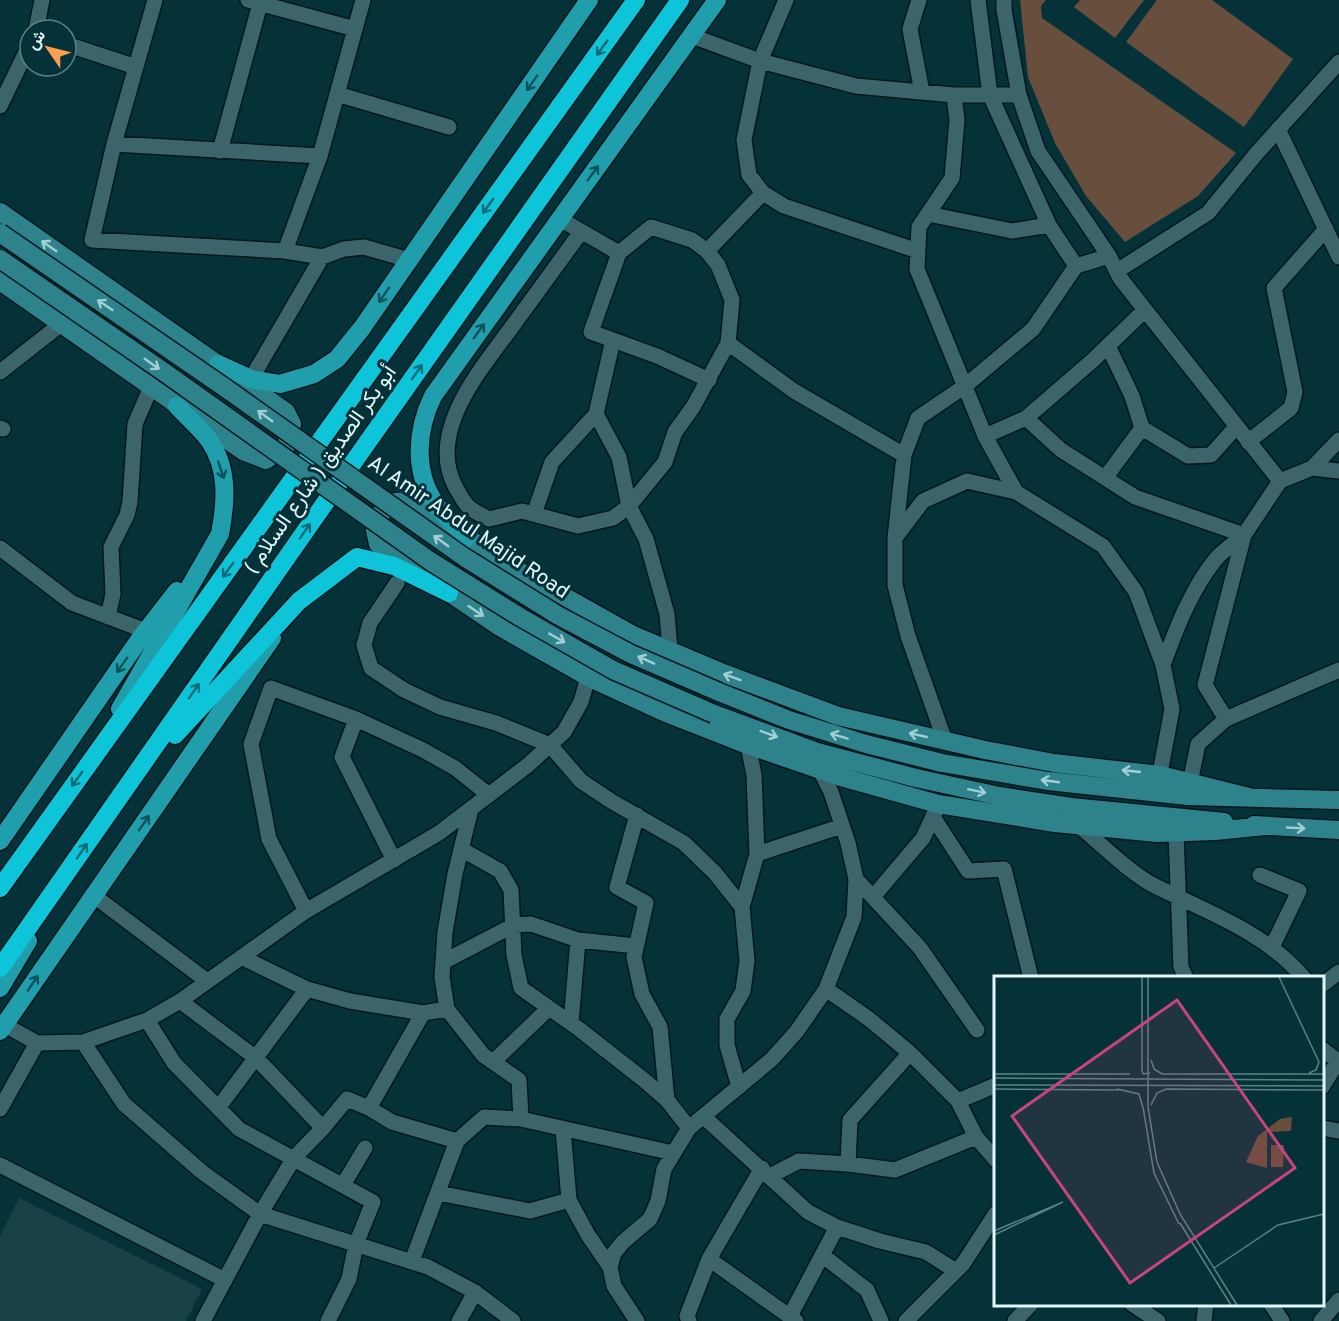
<svg xmlns="http://www.w3.org/2000/svg" width="1339" height="1321" font-family="Overpass,Vazirmatn,sans-serif">
<style>
.built{fill:#174146}
.green{fill:#684f3d}
.lines{fill:none;stroke-linecap:round;stroke-linejoin:round}
.street-casing{stroke:#03181b;stroke-width:18}
.secondary-casing{stroke:#03181b;stroke-width:21}
.primary-casing{stroke:#03181b;stroke-width:21}
.highway-casing{stroke:#03181b;stroke-width:21}
.street{stroke:#3b656b;stroke-width:15}
.secondary{stroke:#2e828c;stroke-width:18}
.primary{stroke:#209eac;stroke-width:18}
.highway{stroke:#0ec4d8;stroke-width:18}
.secondary-bridge-casing{stroke:#03181b;stroke-width:21;stroke-linecap:butt}
.secondary-bridge{stroke:#2e828c;stroke-width:18}
.oneway{stroke:#086c78}
.oneway2{stroke:#0c525b}
.oneway3{stroke:#a2ced4}
.labels{text-anchor:middle;dominant-baseline:central;stroke-width:6;stroke-linejoin:round;paint-order:stroke}
.street-label{font-size:21px;fill:#e1f7fa;stroke:#043238}
.inset-road{fill:none;stroke:#5c8186;stroke-width:1.5}
.view{fill:#c8457b;fill-opacity:0.15;stroke:#c8457b;stroke-width:3}
.inset-edge{fill:none;stroke:#e1f7fa;stroke-width:3}
</style>
<rect width="100%" height="100%" fill="#043238"/>
<path class="built" d="M19 1198 202 1289 186 1321H0V1236Z"/>
<path class="green" d="M1020 0H1046L1041 6 1042 18 1236 153 1198 196 1125 242 1086 196 1055 143 1028 77Z
M1080 0H1144L1115 38 1074 7Z
M1157 0H1212L1293 59 1244 127 1126 42Z"/>
<g class="lines">
<defs>
<path id="street" d="M155 0 114 144 92 240 285 251 322 257 344 249 364 247 409 260
M248 0 355 29
M786 0 760 61 744 140 749 175 763 193 784 206 918 251
M919 0 910 29 922 92
M978 0 990 95 1049 225 1076 266 1109 256
M1004 0V10L1019 95 1038 151 1109 256 1120 278 1280 481
M36 30 42 0
M692 36 760 61 856 86 954 95H1019
M66 44 136 67
M337 94 449 127
M954 95 957 120 952 178 919 227 917 269 985 436 1016 492
M0 106 30 44
M1278 129 1339 257
M114 144 320 156
M220 151 261 0
M928 214 1012 231 1049 225
M560 219 619 253 651 227 692 240 707 251 718 265 732 300 728 343 693 407 675 432 665 462 629 506 613 518 578 526 522 511 489 519C467 508 467 508 455 486 426 430 483 367 514 324 537 293 559 262 581 232
M285 251 320 156 363 0
M707 251 763 193
M619 253 591 332 657 356 709 380
M1117 271 1208 213 1256 154 1339 62
M728 343 794 391 904 455
M1108 346 1132 396 1142 428 1188 456 1211 455 1236 427
M0 372 61 324
M251 379 322 257
M596 414 619 457 629 506 646 539 667 614 670 650
M1026 418 1061 450 1135 497 1244 535
M0 428 3 429
M985 436 1026 418 1092 361 1145 310
M1248 442 1291 408 1295 392 1274 288 1326 229
M1312 468 1339 440
M1105 478 1142 428
M534 514 552 462 596 414 613 340
M895 538 904 455 918 418 965 386 1033 329 1076 266
M0 548 72 603 146 631
M397 583 370 623 364 645 371 668 404 690 440 707 496 723 550 745 581 781 611 801 684 843 715 873 742 907
M108 617 113 594 111 547 127 515 130 502 135 424 151 387
M1163 665C1176 629 1191 590 1215 560 1223 550 1235 543 1244 535
M356 719 342 757 394 860
M1226 719 1205 685 1244 535 1280 481 1312 468 1339 471
M945 741 908 636 895 585V538L923 501 967 481 1016 492 1103 546 1136 592 1163 665 1172 709 1158 784
M1188 793 1198 744 1226 719 1339 670
M471 809 455 874 445 932 442 977 447 1009 483 1055 519 1080 521 1119
M637 815 617 887 646 903 634 957 642 994 660 1027 667 1100
M933 817 968 871 1004 869 1031 978
M1078 825C1101 844 1130 873 1155 886 1207 912 1265 932 1304 978
M1176 833 1181 967 1186 978
M461 849 500 871 511 890 514 955 521 988 579 1029 644 1080 667 1100 689 1128
M757 854 842 826
M1260 875 1299 891 1272 947
M856 879 920 948 977 1030
M93 895 207 981
M873 897 923 838 936 810
M306 911 269 839 251 744 271 688 356 719 423 750 455 768 489 795
M241 957 307 989 350 1001 423 1013 447 1009
M443 962 514 925 531 924 578 940 636 946
M1322 985 1339 972
M826 989 869 1019 910 1053 958 1101 976 1137 996 1160
M180 1001 256 1058 323 1128
M147 1020 174 1063 239 1129 373 1202 356 1244 349 1279 328 1321
M571 1023 578 940
M5 1025 37 1043 83 1042 147 1020 180 1001 306 911 439 833 528 765 564 732 581 702 588 677
M83 1042 124 1104 202 1172 260 1214 428 1267 475 1292 513 1321
M1322 1049 1339 1062
M493 1062 549 1008
M739 1087 727 1045V1019L743 991 747 961 742 907 757 854 754 775 748 745
M1322 1087 1338 1061
M958 1101 996 1085
M218 1108 307 989
M369 1108 392 1122 457 1141
M0 1109 37 1043
M704 1117 808 1212 837 1227 880 1241 926 1252 956 1271
M1322 1128 1339 1131
M563 1129 569 1200 588 1235 610 1267
M848 1164 895 1170 976 1137
M0 1165 225 1280
M770 1176 799 1161 848 1164 850 1120 910 1053
M343 1185 365 1148
M438 1193 530 1211 569 1200
M822 1255 867 1290 881 1321
M709 1259 796 1321
M412 1261 457 1141 484 1117 521 1119 673 1153
M1132 1304 1158 1321
M1271 1304 1282 1321
M790 1316 837 1227
M203 1321 260 1214 294 1158 323 1128 347 1099 369 1108 423 1013
M459 1321 475 1292
M637 1321 614 1286 610 1267 614 1253 623 1242 650 1219 658 1201 664 1169 689 1128 772 1059 797 1031 826 989 854 917 856 879 848 843 831 792 820 770
M689 1321 687 1316 709 1259 762 1168
M906 1321 963 1264 996 1213
M1015 1321 1031 1304
M1204 1321 1206 1304
M1321 1321 1339 1300"/>
<path id="secondary" d="M0 212 286 412 292 424 286 446 266 460 243 451 0 281
M719 692 789 720 866 744 942 763 1048 781 1188 796 1339 800
M714 714 817 752 916 778 999 796 1071 807 1224 822
M1249 797 1160 775 1054 763 985 750 838 716 723 673 633 635 519 571 411 501 395 502 380 514 375 530 378 544 500 627 588 677 664 712 748 745 841 777 938 804 1055 823 1157 833 1215 831 1265 826
M1254 825 1339 830"/>
<path id="primary" d="M218 364 251 379 280 384 314 374 337 359 362 328 589 0
M467 538C459 529 449 521 441 511 413 478 415 433 433 396L717 0
M120 709 220 534C226 502 229 469 209 440 200 428 187 417 177 406
M0 841 139 640 177 591
M0 988 28 941
M0 1031 272 638"/>
<path id="highway" d="M175 735 299 601 357 557 394 566 449 593
M0 888 636 0
M0 968 362 450 680 0"/>
</defs>
<use href="#street" class="street-casing"/>
<use href="#secondary" class="secondary-casing"/>
<use href="#primary" class="primary-casing"/>
<use href="#highway" class="highway-casing"/>
<use href="#street" class="street"/>
<use href="#secondary" class="secondary"/>
<use href="#primary" class="primary"/>
<use href="#highway" class="highway"/>
<defs>
<path id="secondary-bridge" d="M0 233 224 387 464 557 559 616 631 654 719 692
M0 259 164 372 430 561 520 617 613 670 714 714"/>
</defs>
<use href="#secondary-bridge" class="secondary-bridge-casing"/>
<use href="#secondary-bridge" class="secondary-bridge"/>
</g>
<defs><path id="oneway-shaft" d="M-6 0H5M1.5-3L5.5 0L1.5 3" fill="none" stroke-width="1.6" stroke-linecap="round" stroke-linejoin="round" transform="scale(1.5)"/></defs>
<g class="oneway">
<use href="#oneway-shaft" transform="translate(602 48) rotate(126)"/>
<use href="#oneway-shaft" transform="translate(488 206) rotate(126)"/>
<use href="#oneway-shaft" transform="translate(417 372) rotate(-55)"/>
<use href="#oneway-shaft" transform="translate(305 531) rotate(-55)"/>
<use href="#oneway-shaft" transform="translate(228 570) rotate(126)"/>
<use href="#oneway-shaft" transform="translate(194 691) rotate(-55)"/>
<use href="#oneway-shaft" transform="translate(77 779) rotate(126)"/>
<use href="#oneway-shaft" transform="translate(82 851) rotate(-55)"/>
</g>
<g class="oneway2">
<use href="#oneway-shaft" transform="translate(532 83) rotate(125)"/>
<use href="#oneway-shaft" transform="translate(593 173) rotate(-54)"/>
<use href="#oneway-shaft" transform="translate(384 295) rotate(125)"/>
<use href="#oneway-shaft" transform="translate(479 331) rotate(-54)"/>
<use href="#oneway-shaft" transform="translate(221 470) rotate(72)"/>
<use href="#oneway-shaft" transform="translate(122 665) rotate(125)"/>
<use href="#oneway-shaft" transform="translate(144 823) rotate(-55)"/>
<use href="#oneway-shaft" transform="translate(33 983) rotate(-56)"/>
</g>
<g class="oneway3">
<use href="#oneway-shaft" transform="translate(49 246) rotate(-145)"/>
<use href="#oneway-shaft" transform="translate(105 305) rotate(-146)"/>
<use href="#oneway-shaft" transform="translate(152 364) rotate(35)"/>
<use href="#oneway-shaft" transform="translate(265 416) rotate(-144)"/>
<use href="#oneway-shaft" transform="translate(441 541) rotate(-144)"/>
<use href="#oneway-shaft" transform="translate(476 611) rotate(34)"/>
<use href="#oneway-shaft" transform="translate(557 638) rotate(30)"/>
<use href="#oneway-shaft" transform="translate(646 660) rotate(-156)"/>
<use href="#oneway-shaft" transform="translate(732 677) rotate(-160)"/>
<use href="#oneway-shaft" transform="translate(769 734) rotate(20)"/>
<use href="#oneway-shaft" transform="translate(918 735) rotate(-167)"/>
<use href="#oneway-shaft" transform="translate(839 736) rotate(-163)"/>
<use href="#oneway-shaft" transform="translate(1131 771) rotate(-174)"/>
<use href="#oneway-shaft" transform="translate(1050 781) rotate(-172)"/>
<use href="#oneway-shaft" transform="translate(977 791) rotate(12)"/>
<use href="#oneway-shaft" transform="translate(1296 828) rotate(3)"/>
</g>
<g class="labels">
<g class="street-label">
<text transform="translate(321 470) rotate(-55)">( شارع السلام ) أبو بكر الصديق</text>
<text transform="translate(468 528) rotate(34)">Al Amir Abdul Majid Road</text>
</g>
</g>
<g transform="translate(994 976)">
<rect width="330" height="330" fill="#043238"/>
<path d="M298 141 297 155 273 156V192L252 186 264 160 286 143ZM277 169H290L289 191H277Z" fill="#684f3d"/>
<path class="inset-road" d="M148 1V94L149 98 156 97M154 1V131L163 186 186 238 243 329M285 1 325 86 322 94 315 97M157 84 160 93 168 98H330M0 98H136M0 102 330 104M0 109 330 110M0 113 125 114M123 113 145 118 149 132M157 129 163 117 172 113 330 114M149 131 160 197 185 248M186 247 237 329M0 255 69 226 0 259M220 292 284 249 330 238"/>
<path class="view" d="M183 24 301 192 136 307 18 140Z"/>
<rect width="330" height="330" class="inset-edge"/>
</g>
<g transform="translate(48 48) rotate(305)"><circle r="28" fill="#043238" stroke="#5c8186" stroke-width="1.5"/>
<path d="M0-4.5L10 22L0 15L-10 22Z" fill="#fc9d53"/>
<text y="-9" font-size="16" font-weight="bold" text-anchor="middle" fill="#e1f7fa">ش</text>
</g>
</svg>
